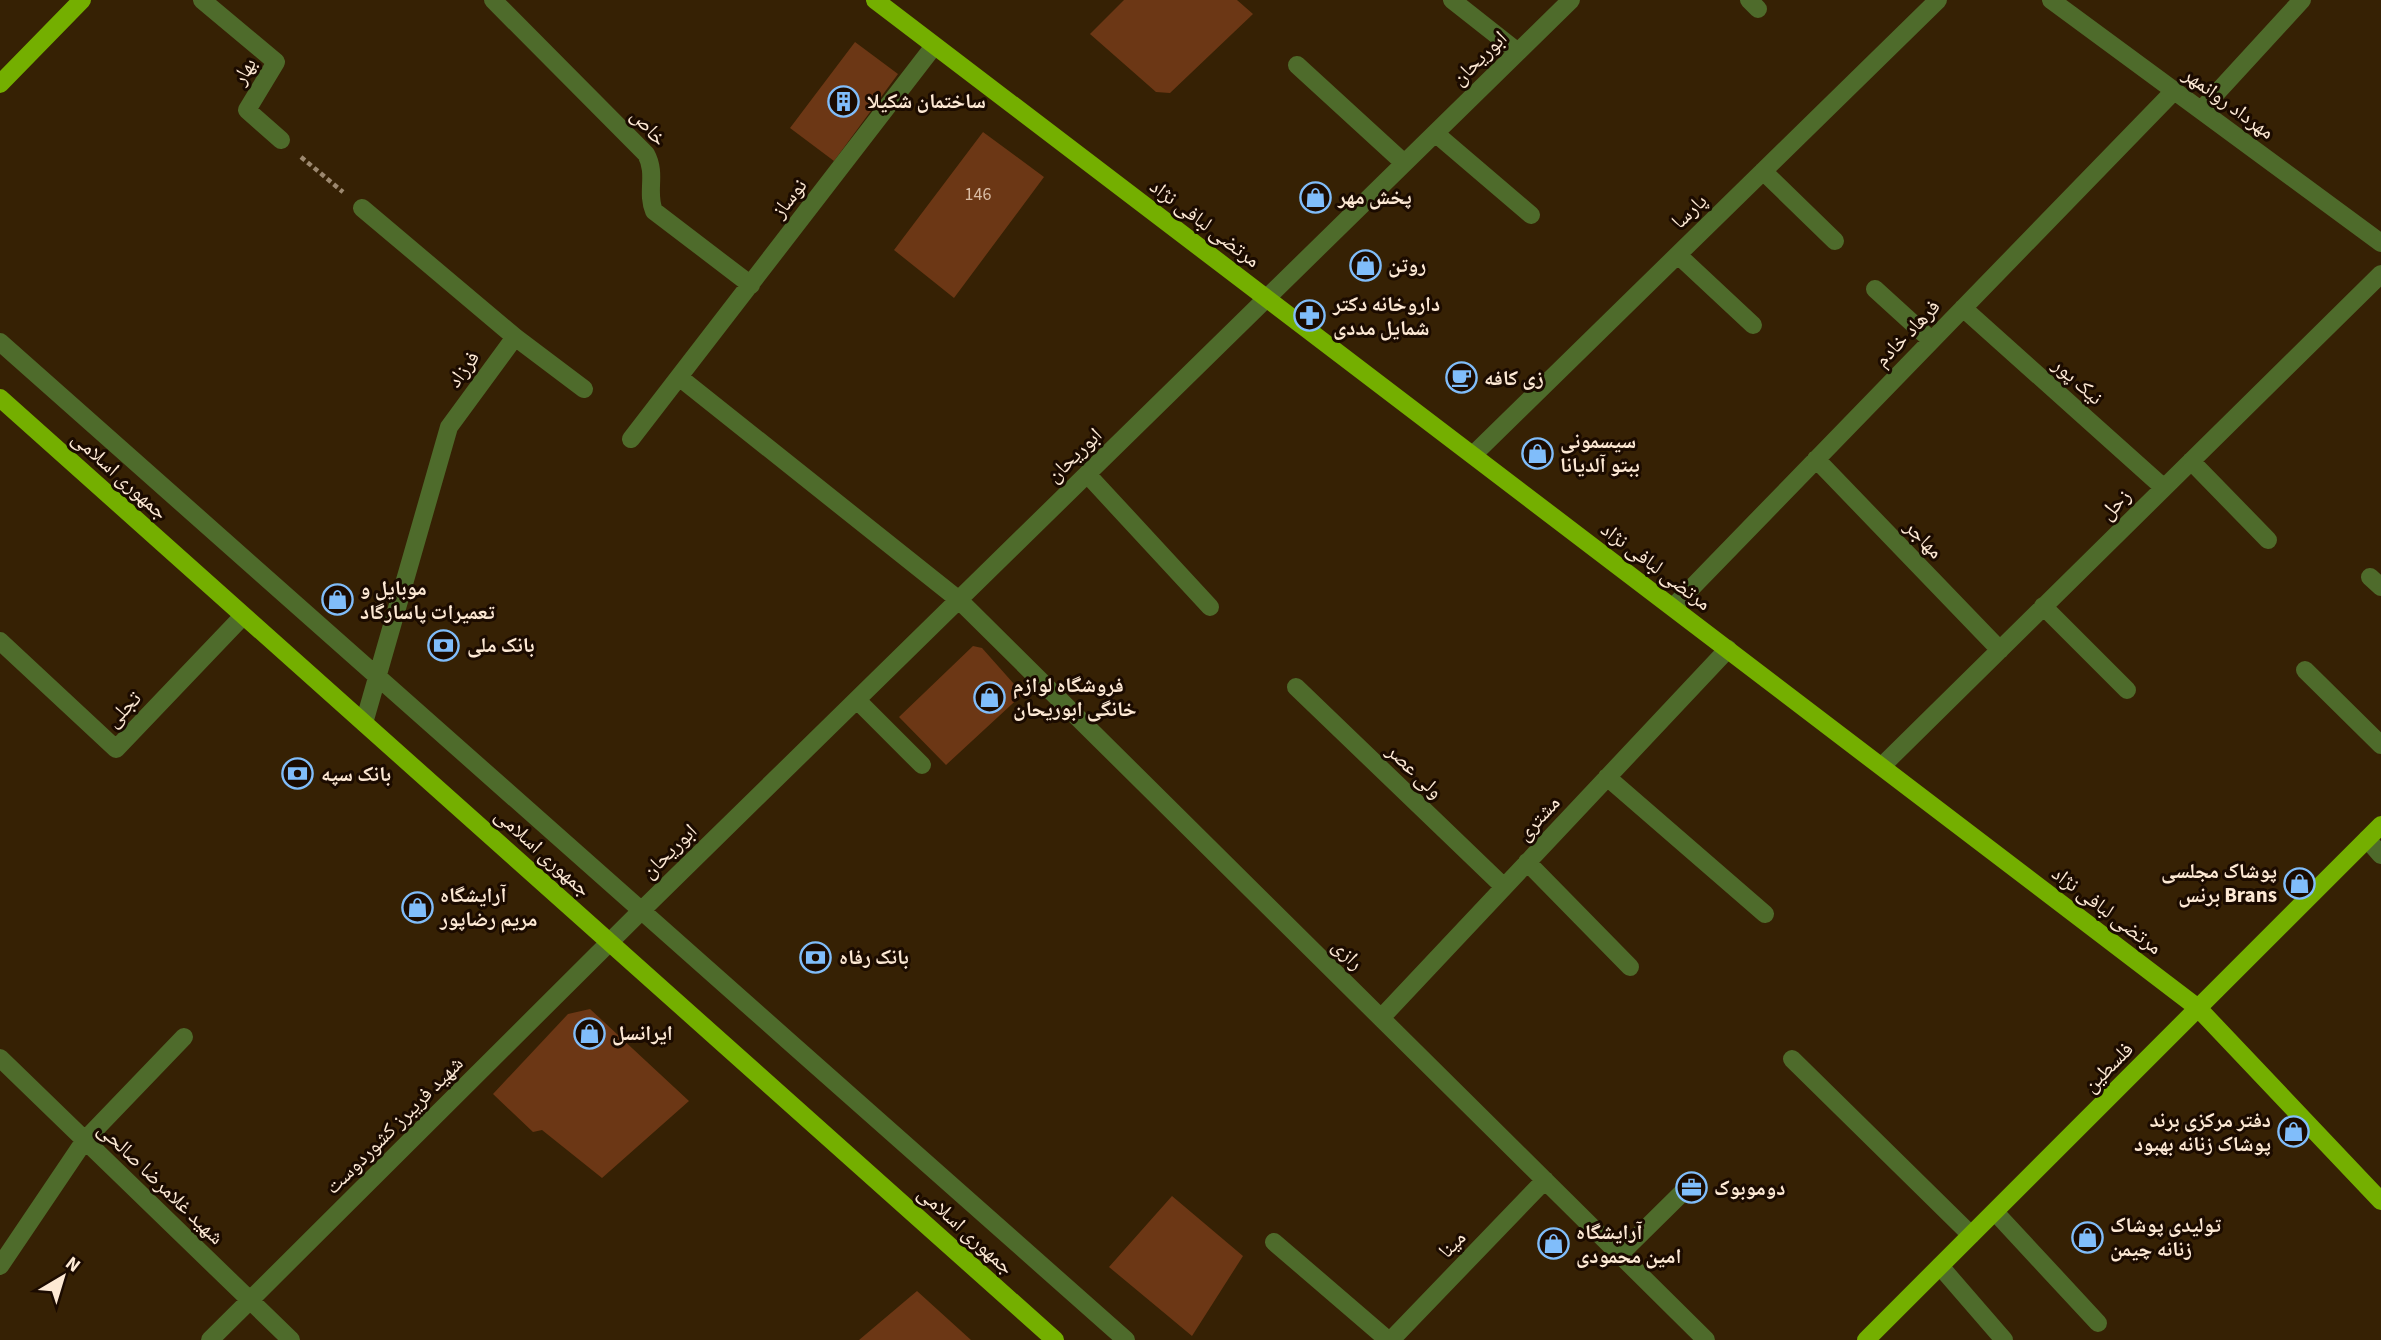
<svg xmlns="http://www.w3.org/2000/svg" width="2381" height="1340" font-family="'Source Sans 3','Noto Naskh Arabic',sans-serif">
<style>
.building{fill:#6c3715}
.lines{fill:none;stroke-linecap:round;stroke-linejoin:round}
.path{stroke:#9c886f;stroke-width:4.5;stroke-dasharray:5 3.5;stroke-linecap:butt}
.minor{stroke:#4e6b2b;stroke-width:18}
.major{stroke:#74af00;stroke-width:18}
.labels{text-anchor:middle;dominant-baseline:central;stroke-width:6;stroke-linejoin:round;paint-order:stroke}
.number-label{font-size:18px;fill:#d9bca4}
.street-label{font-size:21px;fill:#fde9d4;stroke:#1b0b00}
.poi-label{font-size:21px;font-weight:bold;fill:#fde9d4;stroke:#1b0b00;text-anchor:start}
</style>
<rect width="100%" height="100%" fill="#362104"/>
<path class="building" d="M1124 0H1237L1253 14 1170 93 1156 92 1090 34Z
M855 42 898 74 834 161 790 128Z
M983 132 1044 177 954 298 894 250Z
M973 646 982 648 1023 694 946 765 899 717Z
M590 1009 689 1101 602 1178 542 1130 533 1132 493 1094 568 1014Z
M1172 1196 1243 1256 1192 1336 1109 1267Z
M917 1291 971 1340H859Z"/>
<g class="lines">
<path class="path" d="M301 157 343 192"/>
<path class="minor" d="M202 0 276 62 247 110 281 140
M493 0 646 154C657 174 646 192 654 211L751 285
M1452 0 1518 52
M1749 0 1758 9
M2051 0 2381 243
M1297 65 1404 163
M2201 110 2302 0
M1435 133 1531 215
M1763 171 1835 241
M362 208 515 337 449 427 364 723
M1678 255 1753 325
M1875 289 1931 340
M1963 308 2164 488
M515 337 584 389
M0 342C376 673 750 1008 1126 1340
M679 377 959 600 1706 1340
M631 439 934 46
M1473 455 1938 0
M1816 459 2000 650
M2191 461 2268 540
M1087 474 1210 607
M2370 577 2381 587
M2043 606 2127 690
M1673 607 2174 91
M0 641 116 749 243 616
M2305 670 2381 745
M1296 687 1504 887
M857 700 922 765
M1882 766 2381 274
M1607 777 1765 914
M2367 839 2381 855
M1527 862 1630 967
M1381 1018 1728 649
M0 1058 291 1340
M1792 1059 1971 1235
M1995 1212 2098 1323
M1274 1242 1388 1340
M1620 1254 1691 1184
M0 1266 85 1140 184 1037
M1940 1266 2004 1340
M210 1340 641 911 1571 0
M1391 1340 1545 1180"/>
<path class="major" d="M875 0 2198 1008 2381 1201
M0 84 82 0
M0 398 1055 1340
M1866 1340 2381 825"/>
</g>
<defs>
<symbol id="building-ring" viewBox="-11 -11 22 22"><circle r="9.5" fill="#1b0b00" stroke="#80bdfa" stroke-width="1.5"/><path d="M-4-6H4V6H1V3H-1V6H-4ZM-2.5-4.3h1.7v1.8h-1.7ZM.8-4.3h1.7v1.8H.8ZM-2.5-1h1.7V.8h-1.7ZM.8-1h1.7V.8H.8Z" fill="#80bdfa"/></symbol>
<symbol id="shop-ring" viewBox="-11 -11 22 22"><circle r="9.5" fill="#1b0b00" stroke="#80bdfa" stroke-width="1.5"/><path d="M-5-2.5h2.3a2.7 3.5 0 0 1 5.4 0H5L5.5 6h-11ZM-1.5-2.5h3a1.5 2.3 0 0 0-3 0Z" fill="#80bdfa"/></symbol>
<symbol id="pharmacy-ring" viewBox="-11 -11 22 22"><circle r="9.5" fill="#1b0b00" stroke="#80bdfa" stroke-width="1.5"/><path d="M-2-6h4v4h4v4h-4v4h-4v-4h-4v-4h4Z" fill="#80bdfa"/></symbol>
<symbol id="cafe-ring" viewBox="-11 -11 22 22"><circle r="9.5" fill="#1b0b00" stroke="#80bdfa" stroke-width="1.5"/><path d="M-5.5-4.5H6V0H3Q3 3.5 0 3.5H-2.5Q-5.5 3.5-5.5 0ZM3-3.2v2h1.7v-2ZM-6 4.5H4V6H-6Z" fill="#80bdfa"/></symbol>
<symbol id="bank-ring" viewBox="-11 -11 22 22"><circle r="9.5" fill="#1b0b00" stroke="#80bdfa" stroke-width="1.5"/><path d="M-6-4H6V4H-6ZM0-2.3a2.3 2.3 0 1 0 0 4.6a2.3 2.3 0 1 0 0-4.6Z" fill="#80bdfa"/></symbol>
<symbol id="office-ring" viewBox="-11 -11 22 22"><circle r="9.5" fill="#1b0b00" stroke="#80bdfa" stroke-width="1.5"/><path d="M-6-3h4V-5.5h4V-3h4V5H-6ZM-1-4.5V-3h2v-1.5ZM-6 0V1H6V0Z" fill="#80bdfa"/></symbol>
</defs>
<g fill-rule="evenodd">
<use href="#building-ring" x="826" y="84" width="35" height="35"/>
<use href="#shop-ring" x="1298" y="180" width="35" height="35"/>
<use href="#shop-ring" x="1348" y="248" width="35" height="35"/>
<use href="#pharmacy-ring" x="1292" y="298" width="35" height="35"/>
<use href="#cafe-ring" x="1444" y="360" width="35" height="35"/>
<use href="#shop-ring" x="1520" y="436" width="35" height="35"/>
<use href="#shop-ring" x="320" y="582" width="35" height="35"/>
<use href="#bank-ring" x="426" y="628" width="35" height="35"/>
<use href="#shop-ring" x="972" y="680" width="35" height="35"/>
<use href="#bank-ring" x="280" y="756" width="35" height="35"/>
<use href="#shop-ring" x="2282" y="866" width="35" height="35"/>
<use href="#shop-ring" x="400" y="890" width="35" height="35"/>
<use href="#bank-ring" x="798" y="940" width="35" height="35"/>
<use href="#shop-ring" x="572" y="1016" width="35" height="35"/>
<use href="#shop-ring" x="2276" y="1114" width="35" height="35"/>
<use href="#office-ring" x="1674" y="1170" width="35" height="35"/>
<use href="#shop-ring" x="2070" y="1220" width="35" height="35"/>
<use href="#shop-ring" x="1536" y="1226" width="35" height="35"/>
</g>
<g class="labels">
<g class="number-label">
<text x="978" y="194">146</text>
</g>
<g class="street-label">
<text transform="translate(1479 58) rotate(-44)">ابوریحان</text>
<text transform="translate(244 71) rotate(-60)">بهار</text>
<text transform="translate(2229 103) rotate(36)">مهرداد روانمهر</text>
<text transform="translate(649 127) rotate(49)">خاص</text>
<text transform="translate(789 198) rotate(-52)">نوساز</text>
<text transform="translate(1689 211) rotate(-44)">پارسا</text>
<text transform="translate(1205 223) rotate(37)">مرتضی لبافی نژاد</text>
<text transform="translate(1907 333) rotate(-46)">فرهاد خادم</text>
<text transform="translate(463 369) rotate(-54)">فرزاد</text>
<text transform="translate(2078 381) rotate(42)">نیک پور</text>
<text transform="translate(1074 455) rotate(-44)">ابوریحان</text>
<text transform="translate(120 475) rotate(42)">جمهوری اسلامی</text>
<text transform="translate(2115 504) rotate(-45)">زحل</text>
<text transform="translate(1924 539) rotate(46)">مهاجر</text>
<text transform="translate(1656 566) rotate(37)">مرتضی لبافی نژاد</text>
<text transform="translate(123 709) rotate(-46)">تجلی</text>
<text transform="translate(1415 771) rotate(44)">ولی عصر</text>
<text transform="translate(1538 818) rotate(-47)">مشتری</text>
<text transform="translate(669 851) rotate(-44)">ابوریحان</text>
<text transform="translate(543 852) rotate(42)">جمهوری اسلامی</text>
<text transform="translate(2107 910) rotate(37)">مرتضی لبافی نژاد</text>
<text transform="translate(1348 954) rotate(45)">رازی</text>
<text transform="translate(2108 1067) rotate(-45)">فلسطین</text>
<text transform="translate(394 1125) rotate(-45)">شهید فریبرز کشوردوست</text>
<text transform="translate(161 1183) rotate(44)">شهید غلامرضا صالحی</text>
<text transform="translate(966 1230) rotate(42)">جمهوری اسلامی</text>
<text transform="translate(1452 1244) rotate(-46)">مینا</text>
</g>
<g class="poi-label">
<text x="867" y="101">ساختمان شکیلا</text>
<text x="1338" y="197">پخش مهر</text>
<text x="1388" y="265">روتن</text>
<text x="1333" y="304">داروخانه دکتر<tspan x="1333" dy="24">شمایل مددی</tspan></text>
<text x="1484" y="378">زی کافه</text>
<text x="1560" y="441">سیسمونی<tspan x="1560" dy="24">ببتو آلدیانا</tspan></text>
<text x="360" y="588">موبایل و<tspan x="360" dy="24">تعمیرات پاسارگاد</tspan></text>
<text x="467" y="645">بانک ملی</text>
<text x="1013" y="685">فروشگاه لوازم<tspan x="1013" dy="24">خانگی ابوریحان</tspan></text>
<text x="321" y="774">بانک سپه</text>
<text x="2277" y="871" text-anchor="end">پوشاک مجلسی<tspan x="2277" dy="24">برنس Brans</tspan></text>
<text x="440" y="895">آرایشگاه<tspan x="440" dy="24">مریم رضاپور</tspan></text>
<text x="839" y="957">بانک رفاه</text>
<text x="612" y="1033">ایرانسل</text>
<text x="2271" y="1120" text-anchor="end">دفتر مرکزی برند<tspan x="2271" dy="24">پوشاک زنانه بهبود</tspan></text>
<text x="1714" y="1188">دوموبوک</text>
<text x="2110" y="1225">تولیدی پوشاک<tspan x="2110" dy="24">زنانه چیمن</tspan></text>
<text x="1576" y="1232">آرایشگاه<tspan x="1576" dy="24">امین محمودی</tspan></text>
</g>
</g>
<g transform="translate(63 1277) rotate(38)" stroke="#1b0b00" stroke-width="5" paint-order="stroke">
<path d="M0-5L12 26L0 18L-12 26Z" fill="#fde9d4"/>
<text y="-10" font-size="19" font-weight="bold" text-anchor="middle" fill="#fde9d4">N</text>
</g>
</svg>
